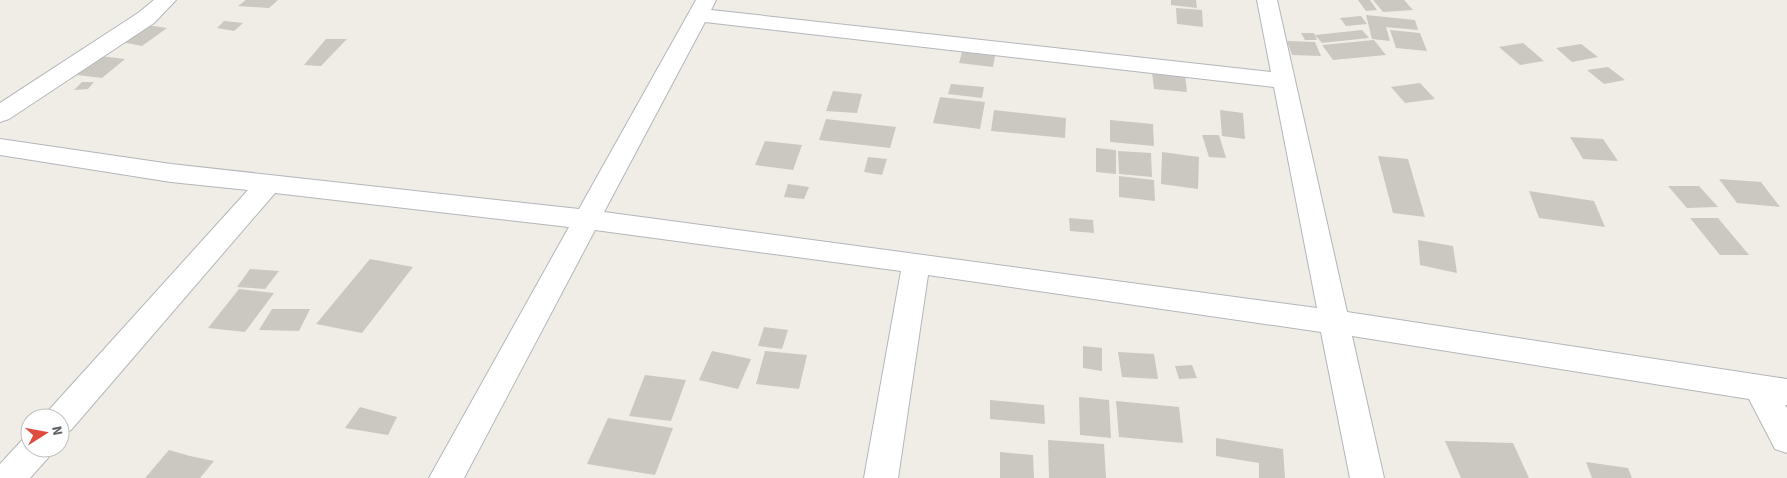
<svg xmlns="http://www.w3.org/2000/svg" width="1787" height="478" font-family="'Source Sans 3',sans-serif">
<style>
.building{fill:#cbc8c2}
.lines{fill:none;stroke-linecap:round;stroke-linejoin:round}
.minor-casing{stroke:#b3b6ba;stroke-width:2}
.minor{fill:#fff;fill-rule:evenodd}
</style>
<rect width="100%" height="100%" fill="#efede6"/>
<path class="building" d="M246 0H278L269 8 238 6Z
M1171 0H1196L1197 8 1171 5Z
M1358 0H1370L1377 10 1366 11Z
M1373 0H1404L1413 10 1383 12Z
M1176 8 1202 10 1203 27 1177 24Z
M1366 15 1415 20 1418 30 1386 27 1390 41 1372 39Z
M1361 16 1367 24 1346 26 1340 18Z
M224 21 243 23 234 31 217 28Z
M140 24 167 28 142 46 117 41Z
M1362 30 1369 38 1322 43 1315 35Z
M1390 30 1420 33 1427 51 1396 48Z
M1301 33H1314L1317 40H1305Z
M326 39H347L321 66 304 65Z
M1374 40 1386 55 1333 60 1322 45Z
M1287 41 1315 42 1321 56 1292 55Z
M1523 43 1544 61 1520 65 1499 47Z
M1581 44 1598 57 1572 62 1556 48Z
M962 52 995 56 993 67 959 63Z
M100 56 125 59 102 78 77 75Z
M1608 67 1625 80 1604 84 1587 70Z
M1152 72 1185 75 1187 92 1154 89Z
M82 82H94L88 89 74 90Z
M1420 83 1435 99 1405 103 1391 87Z
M951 84 984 87 982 98 948 94Z
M833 91 862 94 857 113 826 111Z
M940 97 985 102 980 129 933 123Z
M994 110 1066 118 1065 138 991 131Z
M1220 110 1243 113 1245 139 1222 136Z
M826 119 896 127 890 148 819 140Z
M1110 120 1153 124 1154 146 1110 142Z
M1202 135H1219L1226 158 1209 157Z
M1570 137 1603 139 1618 161 1583 159Z
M765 141 802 145 793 170 755 165Z
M1096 148 1116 150V174L1096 172Z
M1118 151 1151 153 1152 177 1119 174Z
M1162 152 1199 157 1198 189 1161 184Z
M1378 156 1408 159 1425 217 1393 213Z
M868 157 887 159 882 175 864 172Z
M1119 176 1154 180 1155 201 1119 197Z
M1719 179 1761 182 1780 207 1737 203Z
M788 184 809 187 804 199 784 197Z
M1668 186H1699L1718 207 1687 208Z
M1529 191 1594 201 1605 227 1539 218Z
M1069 218 1093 220 1094 233 1070 231Z
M1690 218H1718L1749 255H1720Z
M1418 240 1453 246 1457 273 1420 265Z
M370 259 413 267 362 333 316 324Z
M250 269 279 271 265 289 237 287Z
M239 289 274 293 245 332 208 328Z
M272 309H310L299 331 259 330Z
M764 327 788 330 782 349 758 346Z
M1083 346 1102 348V371L1083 368Z
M712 351 751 359 738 389 699 380Z
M765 351 807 355 799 389 756 384Z
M1118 352 1154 354 1158 379 1122 377Z
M1192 365 1197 378 1179 379 1175 366Z
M645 375 686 380 671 421 629 416Z
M1079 397 1109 400 1111 438 1080 435Z
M990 400 1044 405 1045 424 990 419Z
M1116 401 1179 407 1183 443 1119 437Z
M360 407 397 417 388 435 345 428Z
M608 418 673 428 655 475 587 464Z
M1216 438 1283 449 1285 478H1259V463L1216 456Z
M1048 440 1104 444 1106 478H1049Z
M1445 441 1513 443 1529 478H1461Z
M169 450 190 456 214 461 200 478H145Z
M1000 452 1033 455 1034 478H1000Z
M1586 462 1628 468 1632 478H1592Z"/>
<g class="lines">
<defs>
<path id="minor" d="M154 0H176L154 23 9 119 0 122V103L138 13Z
M696 0H716L711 10 1271 72 1257 0H1277L1347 312 1787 379V405H1785L1787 408V453L1775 449 1749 399 1352 336 1384 478H1350L1321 332 928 275 898 478H864L901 271 595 230 464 478H429L569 227 275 193 71 430 60 434V418H45L49 410 248 190 171 182 0 155V139L171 164 579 209ZM705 22 1274 87 1317 308 604 212Z
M30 436V448H53L48 458 30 478H0V464L24 438Z"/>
</defs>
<use href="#minor" class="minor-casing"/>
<use href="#minor" class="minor"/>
</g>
<g transform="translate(45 433) rotate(79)"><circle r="24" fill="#ffffff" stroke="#bfc0c1"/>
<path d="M0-4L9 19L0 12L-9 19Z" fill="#df4b3c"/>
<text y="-8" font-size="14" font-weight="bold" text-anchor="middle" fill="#5e6165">N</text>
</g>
</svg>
